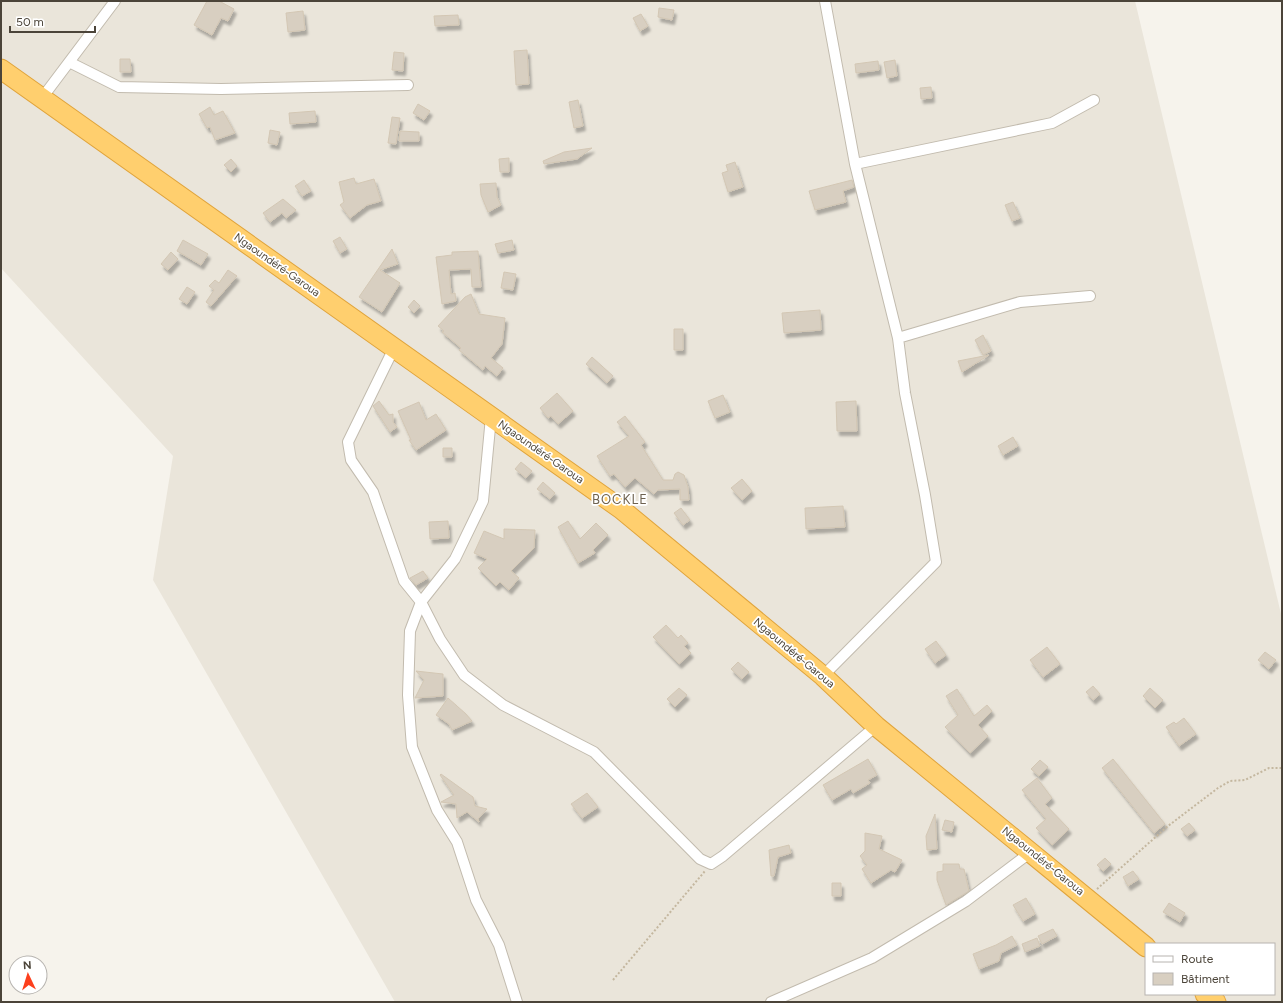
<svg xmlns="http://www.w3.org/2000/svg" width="1283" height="1003" font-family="Figtree,sans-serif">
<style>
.residential{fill:#eae5da;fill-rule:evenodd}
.building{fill:#d8cfc1;stroke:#d3c7b4;filter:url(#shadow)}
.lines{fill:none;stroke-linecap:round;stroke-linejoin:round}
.street-casing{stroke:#c2bbae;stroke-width:12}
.highway-casing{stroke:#e0a43c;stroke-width:21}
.path{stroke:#c4b79f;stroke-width:2;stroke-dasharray:2 2;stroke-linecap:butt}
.street{stroke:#fff;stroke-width:10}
.highway{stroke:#ffcf6e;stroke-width:19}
.labels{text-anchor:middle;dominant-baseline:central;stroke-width:3.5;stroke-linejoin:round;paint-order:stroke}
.street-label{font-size:11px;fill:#4b4439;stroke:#fff}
.quarter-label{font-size:13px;letter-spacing:1px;fill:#6e6250;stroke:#fff}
</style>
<defs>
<filter id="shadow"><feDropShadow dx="2.5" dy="4.5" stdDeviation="1" flood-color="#0004"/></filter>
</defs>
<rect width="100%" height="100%" fill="#f6f3ec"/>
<path class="residential" d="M1 1H1135L1282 618V1002H395L153 580 173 456 1 268ZM1146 944H1274V994H1146Z"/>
<path class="building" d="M207 1H219L234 9 228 21 221 18 212 35 194 25Z
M659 8 674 10 672 20 658 17Z
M303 11 305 30 288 32 286 13Z
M641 14 648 26 640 31 633 18Z
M458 15 459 25 435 26 434 16Z
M527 50 529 84 516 85 514 51Z
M394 52 404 53 403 71 392 70Z
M120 59H130L131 72H120Z
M895 60 897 76 887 78 884 62Z
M878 61 879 70 856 73 855 64Z
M931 87 932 98 921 99 920 88Z
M578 100 583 126 574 128 569 102Z
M418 104 430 111 424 120 413 113Z
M210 107 214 115 223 111 235 133 215 140 210 127 207 128 199 114Z
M315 111 316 122 290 124 289 113Z
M392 117 400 118 396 144 388 143Z
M270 130 280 132 277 145 268 143Z
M400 131 419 132V141H399Z
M592 148 577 159 544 164 543 161 564 152Z
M509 158V172H500L499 159Z
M231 159 237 166 231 172 224 165Z
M735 162 743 187 728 192 722 173 728 171 726 165Z
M354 178 356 184 374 179 381 201 367 205 350 218 340 205 344 202 339 182Z
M304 180 311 191 302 196 295 186Z
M852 180 854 187 843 191 846 202 815 210 809 191Z
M496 183 497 197 501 205 488 212 481 195 480 184Z
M283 199 296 210 286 218 282 213 270 222 263 213Z
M1013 202 1020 218 1012 221 1005 205Z
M340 237 347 249 340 253 333 241Z
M183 240 208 254 201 265 177 251Z
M512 240 514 250 498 253 495 244Z
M392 249 398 264 380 270 400 283 382 312 359 297Z
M478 251 481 287H472L471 269 449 270 451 294 455 293 456 301 442 304 436 257 452 255V252Z
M171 252 178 259 168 270 161 264Z
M228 270 237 276 211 306 206 302 214 290 209 286 215 280 219 283Z
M504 272 516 274 513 290 501 288Z
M187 287 195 292 187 304 179 299Z
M471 294 479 314 505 318 502 344 491 358 503 368 497 376 485 366 483 370 459 350 461 348 442 332 444 331 438 326 465 297Z
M414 300 420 306 414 313 408 307Z
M820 310 821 330 784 333 782 313Z
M674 329H683V350H674Z
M983 335 991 351 983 355 975 340Z
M989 355 962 372 958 361Z
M592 357 613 376 607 383 586 364Z
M557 393 573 411 558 424 551 416 548 418 540 408Z
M723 395 730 412 715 418 708 401Z
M379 401 389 415 393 414V422L397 427 390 432 373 406Z
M856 401 857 431H837L836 402Z
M419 402 426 420 436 414 446 430 416 450 409 440H411L398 411Z
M625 416 645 442 641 445 663 480H673L675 474 678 472 684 475 688 487 689 500H680V489L658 490 654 494 635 478 625 487 614 474 610 476 597 456 629 436 617 422Z
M1013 437 1018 446 1003 455 998 446Z
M443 448H452V457H443Z
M521 462 532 471 526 478 515 469Z
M742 479 752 491 742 500 731 488Z
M543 482 555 493 550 499 537 489Z
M843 506 845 527 806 529 805 508Z
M681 508 690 520 683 525 674 513Z
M448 521 449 538 430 539 429 522Z
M568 521 580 539 596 523 608 535 593 550 595 553 578 563 558 527Z
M504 529 535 530 534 548 511 571 519 578 509 590 500 582 496 586 478 568 487 559 474 553 484 531 504 539Z
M423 571 428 578 416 585 410 578Z
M666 625 678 638 681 635 688 643 684 646 691 653 679 664 653 637Z
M936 641 946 655 935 663 925 649Z
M1047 647 1060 664 1043 677 1030 660Z
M1265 652 1276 660 1269 669 1258 660Z
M738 662 749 672 742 679 731 669Z
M416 671 443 674V696L415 698 424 680Z
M1093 686 1100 694 1093 700 1086 692Z
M679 688 687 695 675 707 667 699Z
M1150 688 1163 700 1155 708 1143 696Z
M957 689 974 716 987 705 992 711 978 725 988 736 970 753 945 727 958 715 946 696Z
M448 698 466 714 472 721 452 730 449 724 436 715Z
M1184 718 1196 734 1179 746 1166 727 1174 722 1176 724Z
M868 759 877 775 868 780 870 783 853 793 851 789 832 800 823 785Z
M1113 759 1165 824 1154 833 1102 768Z
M1040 760 1048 767 1039 776 1031 769Z
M441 774 473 797 475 806 487 809 478 819 479 822 467 812 457 818 456 804 441 802 454 795 440 775Z
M1037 778 1052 798 1045 804 1069 829 1052 845 1036 828 1046 819 1022 790Z
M587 793 598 807 582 818 571 804Z
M935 814 937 849 927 850 926 836Z
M945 820 954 822 952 832 942 830Z
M1189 823 1195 830 1187 836 1181 829Z
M865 833 882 836 879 849 902 860 895 872 891 870 871 883 862 869 867 865 860 856 865 851Z
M789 845 791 853 778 857 774 876H771L769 850Z
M1105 858 1111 864 1103 871 1097 865Z
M943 864H959L960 869H964L969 891 946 905 937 880V872L943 871Z
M1133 871 1139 879 1128 886 1123 877Z
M832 883H841V896H832Z
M1026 898 1035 914 1023 921 1013 905Z
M1169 903 1185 913 1180 922 1163 912Z
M1053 929 1057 936 1042 944 1038 936Z
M1012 936 1017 945 1001 953 999 961 979 969 973 954 996 945Z
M1037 938 1040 946 1025 952 1022 944Z"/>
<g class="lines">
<defs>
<path id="street" d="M69 62 119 87 221 89 408 85
M42 98 115 1
M855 164 1052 123 1094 100
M898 338 1020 302 1090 296
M394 348 348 442 351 460 373 492 404 581 421 602 440 639 464 675 503 705 594 752 700 859 711 864 723 856 876 726
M491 417 483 501 455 559 421 602 410 631 408 695 412 747 437 810 457 842 476 900 499 945 517 1002
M823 676 936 562 925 495 905 393 898 338 855 164 825 1
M771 1002 872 958 966 901 1031 852"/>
<path id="highway" d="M1 69 621 509 823 676 876 726 1146 947
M1205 994 1216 1002"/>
</defs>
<use href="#street" class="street-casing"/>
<use href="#highway" class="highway-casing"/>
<path class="path" d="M1097 889 1168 826 1218 788 1230 781 1245 780 1269 768H1282
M613 980 705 871"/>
<use href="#street" class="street"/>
<use href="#highway" class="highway"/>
</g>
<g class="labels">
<g class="street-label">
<text transform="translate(277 265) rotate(35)">Ngaoundéré-Garoua</text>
<text transform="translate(541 452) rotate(35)">Ngaoundéré-Garoua</text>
<text transform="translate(794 653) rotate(40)">Ngaoundéré-Garoua</text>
<text transform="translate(1043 861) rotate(39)">Ngaoundéré-Garoua</text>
</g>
<g class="quarter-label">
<text x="620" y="499">BOCKLE</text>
</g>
</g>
<rect width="1283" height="1003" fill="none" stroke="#4b4439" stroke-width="4"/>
<rect x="1145" y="943" width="130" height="52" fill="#ffffff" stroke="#b7b4b0"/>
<rect x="1153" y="956" width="20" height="6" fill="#ffffff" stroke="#b7b4b0"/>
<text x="1181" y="963" font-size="12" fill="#4b4439">Route</text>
<rect x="1153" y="973" width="20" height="12" fill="#d8cfc1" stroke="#b7b4b0"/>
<text x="1181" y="983" font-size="12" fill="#4b4439">Bâtiment</text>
<g transform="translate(28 975) rotate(356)"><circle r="19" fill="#ffffff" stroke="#b7b4b0"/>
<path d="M0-3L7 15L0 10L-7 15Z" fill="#fc3f1d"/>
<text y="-6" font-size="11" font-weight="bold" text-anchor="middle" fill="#4b4439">N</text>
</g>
<path d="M10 26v6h85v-6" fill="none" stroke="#4b4439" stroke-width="2"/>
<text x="16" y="26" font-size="12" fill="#4b4439" stroke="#ffffff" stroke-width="3" paint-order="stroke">50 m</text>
</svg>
